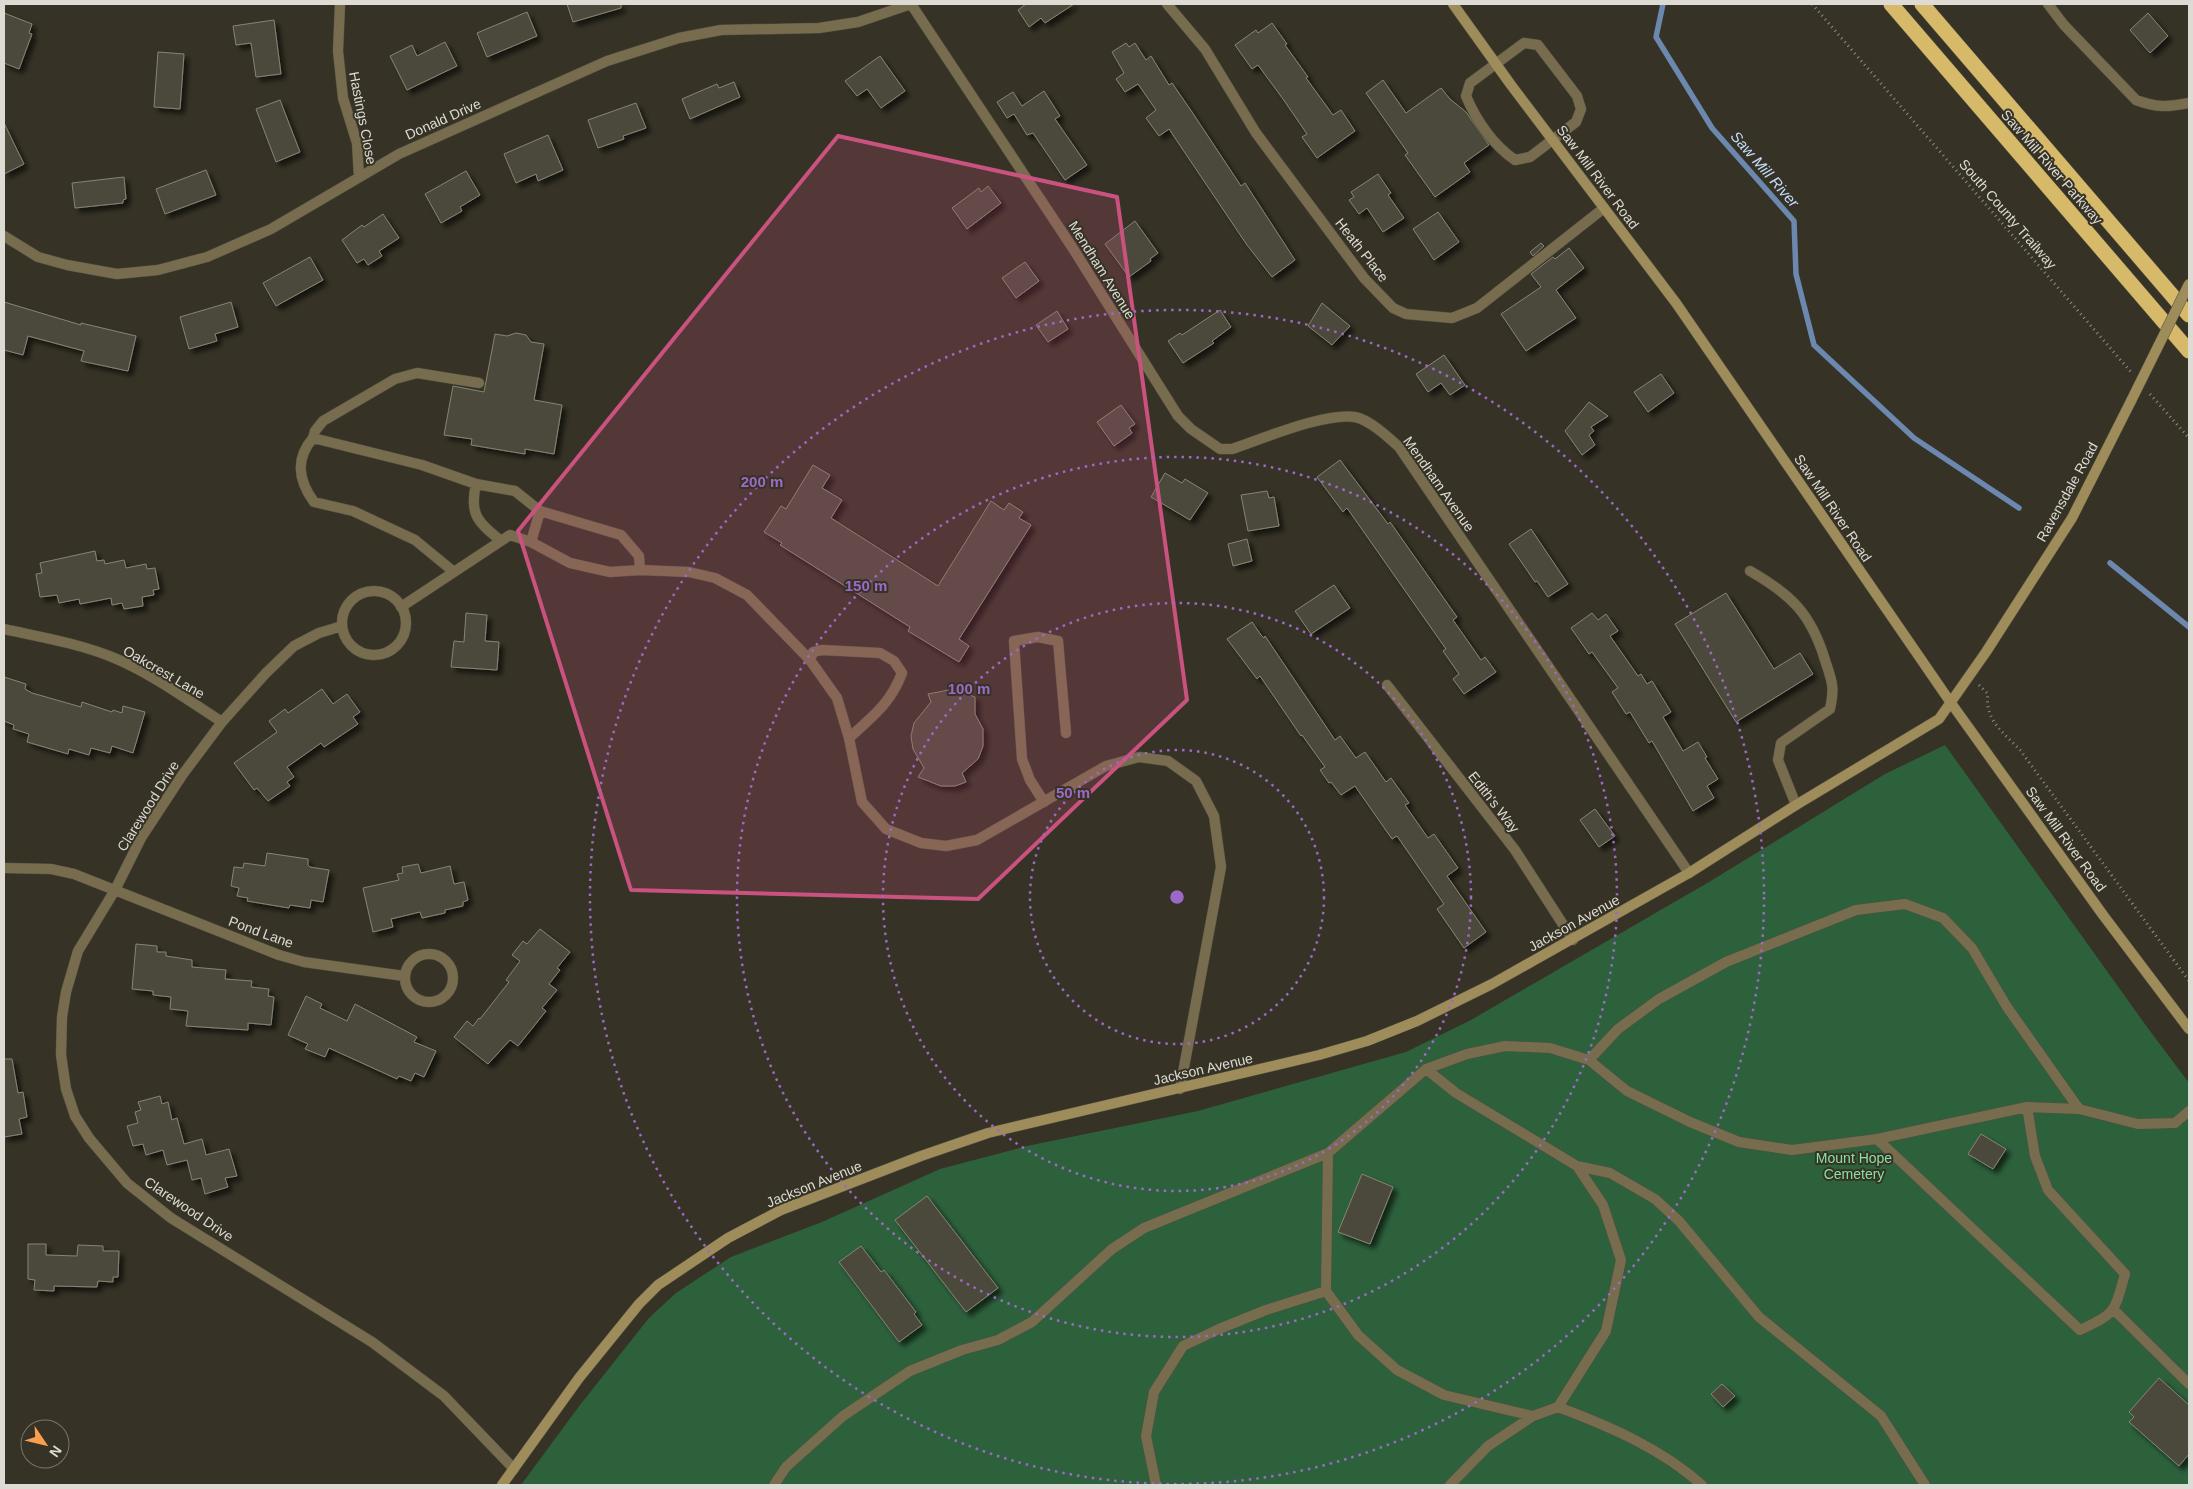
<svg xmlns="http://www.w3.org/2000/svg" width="2193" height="1489" font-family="Arial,sans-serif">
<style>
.green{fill:#2d613c}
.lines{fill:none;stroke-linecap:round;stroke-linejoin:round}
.stream{stroke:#6c88af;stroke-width:5.5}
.building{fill:#4c493b;stroke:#878474;filter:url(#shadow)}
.lane-casing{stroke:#514e42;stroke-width:11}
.street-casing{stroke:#514e42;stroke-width:11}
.secondary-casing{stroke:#514e42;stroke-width:11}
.highway-casing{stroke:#514e42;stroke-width:16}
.path{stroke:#908e83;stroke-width:3;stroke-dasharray:1 4;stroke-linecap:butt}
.lane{stroke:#776c4d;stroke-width:10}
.street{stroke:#776c4d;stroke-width:10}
.secondary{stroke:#9e8c5a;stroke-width:10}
.highway{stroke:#d6ba6a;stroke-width:15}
.secondary-bridge-casing{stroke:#514e42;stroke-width:11;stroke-linecap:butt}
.secondary-bridge{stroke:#9e8c5a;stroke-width:10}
.marked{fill:#ca527f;fill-opacity:0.2;stroke:#ca527f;stroke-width:4;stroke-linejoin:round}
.ring{fill:none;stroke:#9d69c6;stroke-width:2.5;stroke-dasharray:2.5 5}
.labels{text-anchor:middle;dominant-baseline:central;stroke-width:4;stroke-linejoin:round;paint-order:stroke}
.street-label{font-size:14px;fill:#dddbd3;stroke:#363326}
.park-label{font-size:14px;fill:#85e49e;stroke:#363326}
.water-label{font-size:15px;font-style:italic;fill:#c4dcfe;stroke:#363326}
.centre{fill:#9d69c6;stroke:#363326;stroke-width:2.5}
.ring-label{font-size:15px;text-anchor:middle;font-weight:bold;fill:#9d69c6;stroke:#363326;stroke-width:4;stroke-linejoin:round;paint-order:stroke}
</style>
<defs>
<filter id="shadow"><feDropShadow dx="4.5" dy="4.5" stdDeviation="2.5" flood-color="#0009"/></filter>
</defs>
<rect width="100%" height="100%" fill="#363326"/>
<path class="green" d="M1945 745 2147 1027 2189 1083V1485H521L580 1405 649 1318 676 1293 731 1257 822 1222 940 1169 1027 1146 1198 1111 1406 1052 1471 1020 1709 882 1885 774Z"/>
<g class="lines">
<path class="stream" d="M1663 4 1656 37 1712 128 1794 221 1796 274 1814 345 1914 438 2019 508
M2110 563 2189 627"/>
</g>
<path class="building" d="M567 4H621V8L573 22Z
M1026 4H1074L1045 23 1041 18 1029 27 1018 10Z
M527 12 537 36 487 57 477 33Z
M4 13 32 24 29 33 32 34 19 69 4 63Z
M2148 13 2168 36 2150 53 2130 30Z
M274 20 281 74 256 77 251 43 236 45 233 26Z
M1272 23 1287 44 1285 45 1308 77 1306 78 1333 115 1341 110 1355 131 1317 158 1302 137 1307 134 1283 99 1258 65 1252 69 1235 45 1256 30 1258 33Z
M445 42 457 66 407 90 390 56 412 45 417 56Z
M1126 43 1129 47 1135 43 1146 60 1151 56 1169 85 1172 83 1192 112 1241 186 1245 183 1295 260 1272 277 1247 245 1169 129 1159 136 1146 118 1156 110 1138 84 1125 92 1116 79 1124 73 1112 52Z
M158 52 184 54 180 109 154 107Z
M880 56 905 91 881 108 867 89 857 96 845 81Z
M1383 80 1406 113 1441 88 1450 99 1466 112 1489 145 1464 163 1470 172 1435 197 1405 155 1408 153 1366 93Z
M734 82 740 97 690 119 682 99 717 84 719 88Z
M1044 91 1060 116 1055 119 1087 165 1065 180 1033 133 1027 135 1014 114 1007 118 997 102 1013 92 1022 106Z
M280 100 300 152 276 162 256 109Z
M636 103 646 128 623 136 624 139 598 148 588 120Z
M4 123 24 164 4 174Z
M548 135 563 170 538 181 536 174 516 183 504 154Z
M206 170 216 195 165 214 156 189Z
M466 171 480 195 460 207 462 211 441 223 425 194Z
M1378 174 1391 193 1388 195 1404 218 1383 232 1367 208 1359 214 1349 200 1354 197 1351 192Z
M124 177 126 199 123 200V203L75 208 72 183Z
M988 186 1001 203 967 229 952 208 979 188 981 192Z
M1438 212 1459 242 1434 260 1413 229Z
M383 214 399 238 379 251 382 256 368 265 364 259 357 263 342 240 362 225 364 227Z
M1135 221 1158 253 1150 259 1151 261 1129 277 1105 244Z
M1541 243 1544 246 1533 256 1530 252Z
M1569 248 1584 268 1556 290 1576 318 1526 351 1501 314 1541 287 1531 274 1553 257 1555 259Z
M310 257 323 280 276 306 263 283Z
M1025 262 1039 281 1016 298 1002 278Z
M4 302 81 325V323L136 336 128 371 81 361 84 351 28 336 23 355 4 350Z
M231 302 238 327 215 334 217 341 189 349 180 317Z
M1322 303 1350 326 1332 345 1308 326Z
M1220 310 1231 327 1212 341 1214 343 1183 363 1168 341 1180 333 1182 335Z
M1057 311 1068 329 1048 342 1036 325Z
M516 333 526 335 531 342 544 344 534 400 562 405 554 454 525 449V454L471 445 472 439 444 435 453 386 484 392 495 334 507 336Z
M1444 355 1465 385 1450 395 1441 383 1428 392 1416 374Z
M1661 374 1674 393 1648 412 1634 392Z
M1589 402 1608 416 1591 427 1594 431 1589 435 1595 445 1582 455 1565 431Z
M1121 405 1135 424 1129 428 1132 433 1114 446 1097 422Z
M1340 460 1388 524 1390 522 1457 617 1453 620 1481 660 1485 657 1496 672 1464 694 1453 679 1459 674 1443 651 1446 649 1347 508 1343 512 1317 477Z
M813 465 830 475 822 488 842 500 831 518 938 586 991 501 1004 510 1009 503 1023 512 1019 518 1031 525 959 639 969 646 959 662 908 631 910 627 780 545 782 543 764 532 781 506 786 509Z
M1165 473 1182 483 1185 479 1208 493 1190 520 1151 497Z
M1267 491 1269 498 1274 497 1279 526 1248 531 1241 495Z
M1531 529 1568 584 1548 597 1537 581 1535 582 1509 544Z
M1247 539 1252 561 1233 566 1228 544Z
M95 551 97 561 104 560 105 564 124 560 126 568 146 564 147 569 155 568 159 589 153 590 154 595 142 597 143 606 124 609 122 603 112 605 111 598 80 604 79 599 59 603 57 595 40 597 36 574 42 573 40 563Z
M1334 585 1350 608 1311 634 1295 611Z
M1726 593 1774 669 1800 653 1813 674 1736 722 1675 624Z
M466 613 487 615 485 641 499 642 497 670 451 667 454 641 464 642Z
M1592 613 1598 620 1606 614 1618 631 1610 636 1638 676 1641 674 1647 684 1652 681 1671 712 1663 717 1683 751 1698 742 1707 757 1705 758 1718 779 1707 786 1714 798 1693 811 1652 741 1649 743 1630 712 1626 714 1612 692 1618 688 1592 652 1589 654 1571 628Z
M1252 622 1261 635 1264 638 1265 636 1335 740 1340 736 1356 758 1365 752 1386 782 1391 778 1409 803 1405 805 1428 838 1434 834 1458 868 1447 876 1486 932 1464 948 1437 909 1444 904 1397 836 1392 839 1355 786 1341 795 1331 782 1329 783 1320 770 1325 767 1302 735 1301 736 1260 676 1257 679 1227 639Z
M4 677 26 684 25 689 32 693 81 707 82 702 112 712 113 710 122 713 123 706 145 712 133 753 112 746 110 753 91 748 89 755 69 749 68 754 27 742 29 734 13 729 14 725 4 721Z
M322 689 333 704 347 694 360 712 353 717 358 724 324 747 321 743 287 767 294 777 287 782 290 786 268 801 257 788 254 790 234 763 277 732 269 721 285 709 288 713Z
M954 689 975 697V714L983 729V746L978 759 962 773 966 782 955 786H941L918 777 924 768 913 749 911 736 914 723 931 702 928 694Z
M1595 809 1615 836 1599 847 1580 820Z
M267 853 308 859V865L310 867 329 870 323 902 311 900 310 908 290 905 289 908 247 901 248 898 237 896 239 888 231 886 234 867 243 868 244 863 265 866Z
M418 864 421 873 450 866 454 884 464 882 468 900 463 902V906L445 910V913L422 918 420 912 391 919 393 927 373 932 363 888 399 880 397 874 403 873 402 867Z
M540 929 570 952 557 968 560 970 549 984 557 990 542 1008 546 1011 518 1046 510 1040 488 1064 454 1037 467 1021 473 1026 479 1018 480 1019 509 982 506 980 520 961 512 955 523 941 527 944Z
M136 944 157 946V952H166V956L192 960V967L226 970 225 979 252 981 251 987 269 989 268 996 274 997 271 1025 248 1023V1030L186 1026 188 1011 170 1009 171 997 153 995V991L132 989Z
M306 996 322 1004 320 1008 347 1021 355 1004 417 1037 414 1042 436 1051 424 1077 415 1073 411 1081 399 1076 397 1079 329 1048 325 1057 305 1049 308 1044 288 1035Z
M4 1059H12L18 1093 23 1092 27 1117 19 1119 22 1134 4 1137Z
M160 1096 162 1104 168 1102 172 1120 177 1118 184 1144 202 1139 206 1155 229 1149 237 1176 225 1178 228 1187 205 1194 201 1178 192 1180 187 1160 167 1165 163 1150 146 1155 143 1144 133 1146 127 1126 138 1123 135 1112 141 1110 138 1102Z
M1981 1134 2006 1149 1993 1169 1968 1154Z
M1362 1174 1393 1187 1370 1244 1338 1232Z
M927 1196 998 1288 966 1312 895 1220Z
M28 1244H46V1255L77 1256 78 1245 103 1246V1251H119L118 1277H113V1282L98 1281 97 1287 54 1286V1291L34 1290 35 1280 28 1279Z
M861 1246 881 1272 884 1270 916 1312 914 1314 922 1325 899 1342 839 1262Z
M2159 1378 2189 1405V1454L2179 1466 2129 1422 2134 1417 2129 1412Z
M1722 1384 1735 1396 1723 1407 1711 1394Z"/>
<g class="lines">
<defs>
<path id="lane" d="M1524 43 1538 45 1577 96 1581 109 1576 122 1530 157 1515 160C1493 145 1476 120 1466 96L1470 83Z
M313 438 315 431 323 421 395 379 417 373 479 383
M476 484C469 515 478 522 501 541
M531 542 540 511
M1750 571C1792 595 1811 614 1825 660 1832 682 1835 686 1830 709L1781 743 1778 760 1796 805
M454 572 415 540 353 511 314 502C298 480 295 459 313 438L422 465 476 484 515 491 540 511 621 535 639 556 640 570
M401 607 510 535 531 542 570 563 610 572 640 570 689 572 715 578 747 595 810 660
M849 738C872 717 891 703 902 673L894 661 880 653 822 650 813 652 810 660 837 698 849 738 862 802 886 829 921 843 946 846 977 840 1106 766 1139 757 1168 761 1196 781 1214 816 1221 867 1180 1089
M1044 802 1030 780 1022 759 1014 641 1038 637 1058 641 1066 733
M1589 1060 1618 1029 1659 999 1726 962 1856 910 1905 904 1943 918 1972 948 2007 1007 2079 1109
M1426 1069 1456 1093 1577 1166 1603 1205 1621 1260 1606 1331 1558 1407 1533 1416 1488 1446 1450 1485
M1877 1139 2080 1330C2117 1313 2114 1312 2125 1274L2048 1190 2035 1156 2027 1107
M1328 1153 1326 1291 1358 1335 1397 1370 1444 1395 1533 1416
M1577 1166 1610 1173 1655 1199 1679 1221 1759 1317 1881 1416 1925 1485
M2114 1310 2189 1384
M1558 1407C1609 1426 1662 1449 1702 1485
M774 1485 786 1467 843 1416 910 1371 962 1350 998 1340 1032 1322 1112 1249 1144 1228 1328 1153 1426 1069 1467 1054 1505 1046 1550 1048 1589 1060 1627 1091 1690 1122 1739 1142 1792 1150 1877 1139 2027 1107 2079 1109 2138 1124 2175 1123 2189 1111
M1156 1485 1146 1436 1154 1392 1183 1346 1219 1329 1266 1310 1326 1291"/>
<path id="street" d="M340 4 338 51 343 98 357 143 359 177
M911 4 1072 247 1178 416 1191 429 1220 449H1232C1262 439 1325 412 1355 417 1370 420 1388 437 1399 447L1689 873
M1167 4 1205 49 1256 133 1364 278 1393 308 1406 314 1452 318 1477 308 1604 208
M2048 4 2064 25 2136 100C2157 108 2168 107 2189 103
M4 236 38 257 67 265 117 274 158 270 207 257 271 229 399 154 607 61 679 38 721 30 819 28 858 22 911 4
M342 623a32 32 0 1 1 64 0a32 32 0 1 1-64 0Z
M342 626 319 633 294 646 266 673 222 722 183 774 141 838 115 890 78 951 66 992 62 1017 61 1055 66 1089 75 1116 89 1138 127 1183 171 1218 372 1342 444 1396 514 1469
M4 629C40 637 77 643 112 657 151 673 186 699 222 722
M1387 685 1515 850 1573 940
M4 868 51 869 74 874 279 955 304 962 404 976
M405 978a24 24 0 1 1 48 0a24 24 0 1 1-48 0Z"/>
<path id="secondary" d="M1453 4 1511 85 1676 303 1951 703 2103 915 2189 1029
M502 1485 579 1378 639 1304 658 1285 728 1238 781 1210 921 1156 988 1133 1319 1055 1367 1041 1417 1021 1492 984 1689 873 1796 805 1939 719 1986 652 2072 518 2131 401"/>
<path id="highway" d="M1891 4 2189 351
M1922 4 2189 315"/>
</defs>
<use href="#lane" class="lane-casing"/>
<use href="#street" class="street-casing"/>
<use href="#secondary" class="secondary-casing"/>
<use href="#highway" class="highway-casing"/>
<path class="path" d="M1812 4 2131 372
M2150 394 2189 438
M1979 685 1988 694C1984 720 2005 734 2020 750L2189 981"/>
<use href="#lane" class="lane"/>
<use href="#street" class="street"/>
<use href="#secondary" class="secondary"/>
<use href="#highway" class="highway"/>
<defs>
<path id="secondary-bridge" d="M2131 401 2189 284"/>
</defs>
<use href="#secondary-bridge" class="secondary-bridge-casing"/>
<use href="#secondary-bridge" class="secondary-bridge"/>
</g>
<path class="marked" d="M838 136 1117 197 1187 700 978 899 631 890 518 531Z"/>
<g class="ring">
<circle cx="1177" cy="897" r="147"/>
<circle cx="1177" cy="897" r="294"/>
<circle cx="1177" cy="897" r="440"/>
<circle cx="1177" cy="897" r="587"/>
</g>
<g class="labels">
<g class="street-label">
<text transform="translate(363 118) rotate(79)">Hastings Close</text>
<text transform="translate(443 119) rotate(-24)">Donald Drive</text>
<text transform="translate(2052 167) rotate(49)">Saw Mill River Parkway</text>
<text transform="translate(1598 177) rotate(53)">Saw Mill River Road</text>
<text transform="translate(2008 214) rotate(49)">South County Trailway</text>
<text transform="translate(1362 250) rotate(52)">Heath Place</text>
<text transform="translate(1102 270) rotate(58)">Mendham Avenue</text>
<text transform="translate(1439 484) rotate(55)">Mendham Avenue</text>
<text transform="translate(2067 492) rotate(-61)">Ravensdale Road</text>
<text transform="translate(1833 508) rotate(56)">Saw Mill River Road</text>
<text transform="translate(164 672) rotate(30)">Oakcrest Lane</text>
<text transform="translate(1494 802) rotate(52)">Edith's Way</text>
<text transform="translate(148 806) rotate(-58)">Clarewood Drive</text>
<text transform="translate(2066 839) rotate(54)">Saw Mill River Road</text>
<text transform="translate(1574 923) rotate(-29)">Jackson Avenue</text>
<text transform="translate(261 932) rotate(20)">Pond Lane</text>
<text transform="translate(1203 1069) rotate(-13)">Jackson Avenue</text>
<text transform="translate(814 1184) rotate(-22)">Jackson Avenue</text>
<text transform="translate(189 1209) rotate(34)">Clarewood Drive</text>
</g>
<g class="park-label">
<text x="1854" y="1158">Mount Hope<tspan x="1854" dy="16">Cemetery</tspan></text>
</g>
<g class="water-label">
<text transform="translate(1765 169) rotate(49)">Saw Mill River</text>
</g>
</g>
<circle cx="1177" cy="897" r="8" class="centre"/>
<g class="ring-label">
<text x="762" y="487">200 m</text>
<text x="866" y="591">150 m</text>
<text x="969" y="694">100 m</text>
<text x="1073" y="798">50 m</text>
</g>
<rect width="2193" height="1489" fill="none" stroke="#dddbd3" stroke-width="10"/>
<g transform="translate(45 1444) rotate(125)"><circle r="24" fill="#363326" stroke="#79766b"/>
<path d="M0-4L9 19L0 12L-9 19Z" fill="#fa9f4e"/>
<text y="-8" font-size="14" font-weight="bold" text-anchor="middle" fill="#dddbd3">N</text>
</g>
</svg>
